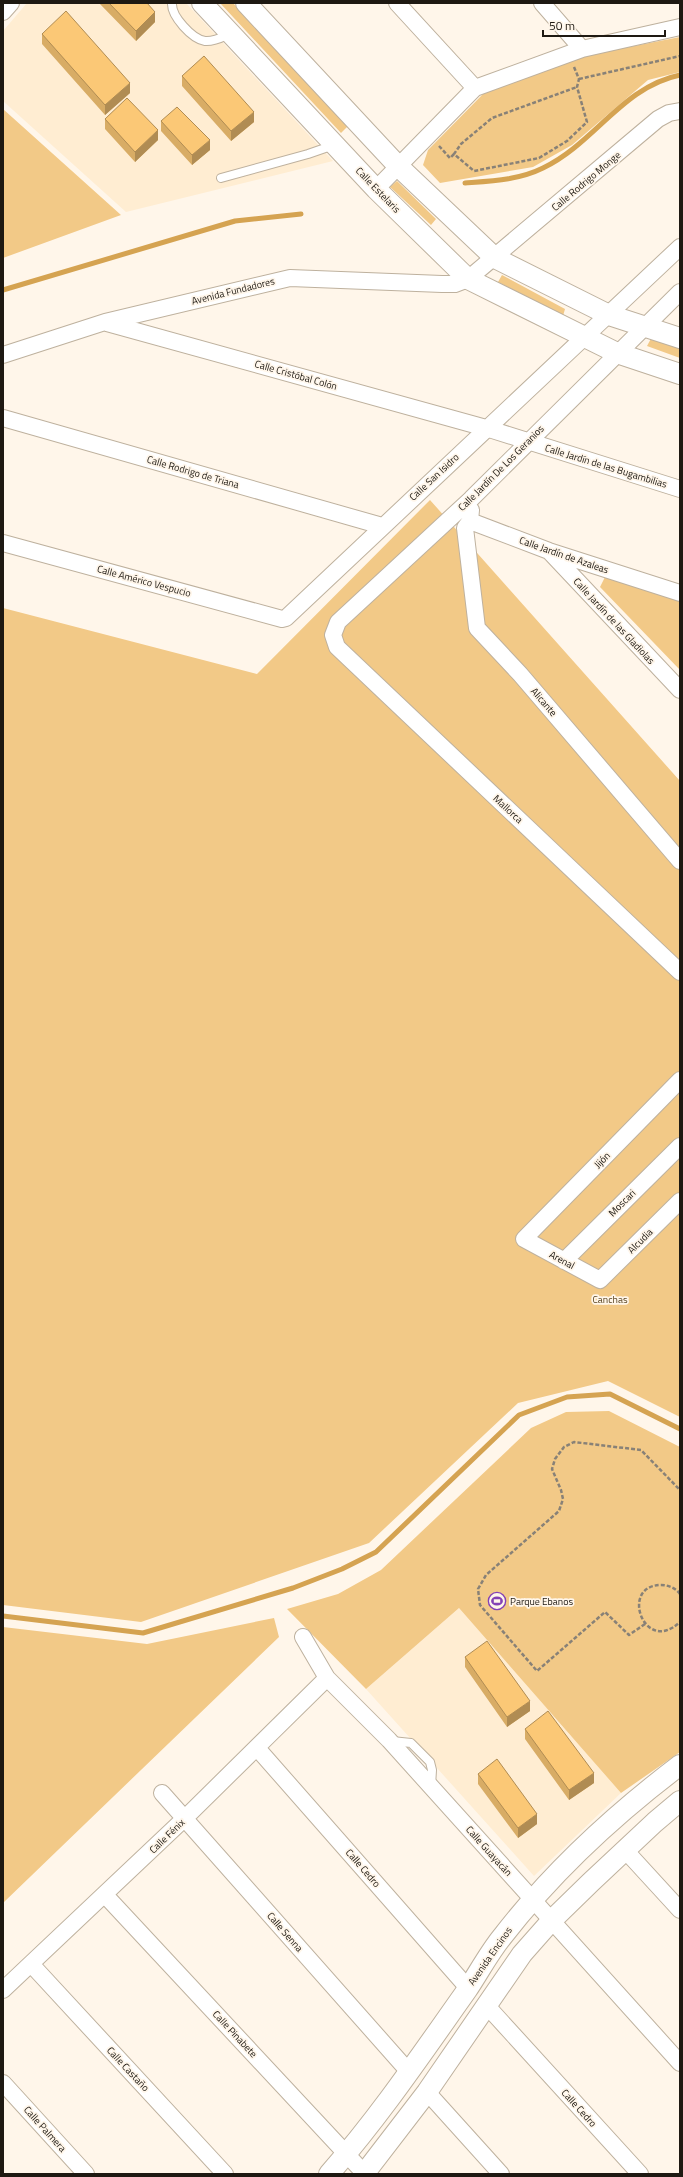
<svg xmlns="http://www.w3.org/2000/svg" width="683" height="2177" font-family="'Titillium Web',sans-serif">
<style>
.built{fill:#ffedd2}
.green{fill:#f2c987}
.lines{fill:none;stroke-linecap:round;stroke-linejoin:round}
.stream{stroke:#d5a351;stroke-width:5}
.service-casing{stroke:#beb19e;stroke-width:10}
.minor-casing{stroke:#beb19e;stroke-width:18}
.tertiary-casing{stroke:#beb19e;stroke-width:22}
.path{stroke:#888177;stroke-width:2.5;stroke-dasharray:4 2;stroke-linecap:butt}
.service{stroke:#fff;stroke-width:8}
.minor{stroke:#fff;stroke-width:16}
.tertiary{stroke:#fff;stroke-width:20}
.wall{fill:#d8ac65}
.shaded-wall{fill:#b08c53}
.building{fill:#fbc876;stroke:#b08c53}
.labels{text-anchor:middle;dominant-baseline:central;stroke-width:3.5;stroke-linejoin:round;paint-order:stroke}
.street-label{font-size:10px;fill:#1e1912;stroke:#fff6ea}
.park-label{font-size:10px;fill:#56411e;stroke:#fff6ea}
.poi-label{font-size:10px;fill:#1e1912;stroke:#fff6ea;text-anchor:start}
</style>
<rect width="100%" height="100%" fill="#fff6ea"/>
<path class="built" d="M27 3H186L333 161 126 212 3 101V31Z
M459 1608 621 1793 534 1876 366 1689Z"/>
<path class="green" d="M220 3H233L349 125 341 133Z
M680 37V72L648 80 572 145 533 167 440 183 423 165 428 150 484 93 583 56Z
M3 109 121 215 3 258Z
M397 181 436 219 431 225 390 187Z
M502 275 565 309 563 316 498 282Z
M654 333 680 342V358L647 346Z
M430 500 680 781V1417L608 1381 518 1403 369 1543 141 1622 3 1605V608L257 674Z
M605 577 680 600V670L600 587Z
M609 1411 680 1447V1752L621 1793 459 1608 366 1689 287 1609 338 1594 381 1570 531 1428 566 1412Z
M274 1618 279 1637 3 1903V1627L147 1644Z"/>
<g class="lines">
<path class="stream" d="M465 183C492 181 519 180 543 168 595 143 622 87 680 75
M3 290 235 221 301 214
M3 1616 143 1633 293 1588 342 1569 376 1552 519 1415 567 1397 610 1394 680 1429"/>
<defs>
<path id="service" d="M172 3C171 16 192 39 205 41 213 42 223 37 230 34
M221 178 308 154 334 145
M392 1741 411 1743 430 1762 432 1770 431 1786"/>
<path id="minor" d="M397 3 475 88
M542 3 582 49
M3 12 11 3
M376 189 475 88 582 49 680 27
M680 292 471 499 338 622 333 635 337 647 680 972
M107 323 486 428 680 489
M3 355 105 322 290 278 442 284H455L468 279 658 119 669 113 680 111
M3 418 382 526
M471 510 470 521 549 551 680 593
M470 521 465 528 477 628 520 674 680 861
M3 543 282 619 286 618 680 247
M550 552 680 690
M680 1080 524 1239 600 1280 680 1201
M564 1261 680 1146
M303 1637 327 1678 389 1740 680 2063
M257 1748 468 1988
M162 1793 409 2072
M625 1850 680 1910
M105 1895 365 2174
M31 1964 225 2174
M3 1990 185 1818 327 1678
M487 2006 640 2174
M3 2083 86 2174
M427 2092 501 2174"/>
<path id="tertiary" d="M202 3 376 189 468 279 617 353 680 374
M246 3 399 167 495 258 609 315 680 338
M329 2174C380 2116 423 2052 467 1990 479 1972 489 1953 502 1937 553 1871 614 1815 680 1765
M364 2174 427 2092 522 1954 552 1920 591 1882 655 1822 680 1801"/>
</defs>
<use href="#service" class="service-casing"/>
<use href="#minor" class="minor-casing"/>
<use href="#tertiary" class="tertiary-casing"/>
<path class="path" d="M574 67 579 79 577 87 587 122 567 141 539 158 474 171 454 154 461 144 492 118 577 87
M579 79 680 56
M439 146 450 158 454 154
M680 1594C676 1588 668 1585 661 1585 619 1585 644 1656 680 1622
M645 1624 629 1635 605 1612 537 1671 480 1605 478 1589 486 1575 559 1511 563 1499 561 1490 552 1469 555 1459 564 1447 574 1442 641 1450 680 1490"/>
<use href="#service" class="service"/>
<use href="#minor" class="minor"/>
<use href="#tertiary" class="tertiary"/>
</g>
<path class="wall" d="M99 3H147L155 22 136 41Z
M42 34 130 93 105 115 42 44Z
M182 76 254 122 231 141 182 86Z
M105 119 158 140 135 162 105 129Z
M161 121 210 150 192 165 161 131Z
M465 1657 530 1711 507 1727 465 1667Z
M525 1729 594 1783 569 1800 525 1739Z
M478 1774 537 1824 518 1838 478 1784Z"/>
<path class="shaded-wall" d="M155 12V22L136 41V31Z
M130 83V93L105 115V105Z
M254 112V122L231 141V131Z
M158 130V140L135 162V152Z
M210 140V150L192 165V155Z
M530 1701V1711L507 1727V1717Z
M594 1773V1783L569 1800V1790Z
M537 1814V1824L518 1838V1828Z"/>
<path class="building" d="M109 3H147L155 12 136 31Z
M66 11 130 83 105 105 42 34Z
M204 56 254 112 231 131 182 76Z
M127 98 158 130 135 152 105 119Z
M177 107 210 140 192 155 161 121Z
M487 1641 530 1701 507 1717 465 1657Z
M548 1711 594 1773 569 1790 525 1729Z
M497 1759 537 1814 518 1828 478 1774Z"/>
<defs>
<symbol id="stadium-ring" viewBox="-11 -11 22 22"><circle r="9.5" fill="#fff6ea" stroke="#8441b5" stroke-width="1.5"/><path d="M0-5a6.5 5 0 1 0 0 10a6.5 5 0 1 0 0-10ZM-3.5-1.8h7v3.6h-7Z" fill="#8441b5"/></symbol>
</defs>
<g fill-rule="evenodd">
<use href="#stadium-ring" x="487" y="1591" width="20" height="20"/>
</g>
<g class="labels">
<g class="street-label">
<text transform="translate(586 181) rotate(-40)">Calle Rodrigo Monge</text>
<text transform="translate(378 190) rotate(46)">Calle Estelaris</text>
<text transform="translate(233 291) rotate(-14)">Avenida Fundadores</text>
<text transform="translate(296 375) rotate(16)">Calle Cristóbal Colón</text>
<text transform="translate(606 466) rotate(17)">Calle Jardín de las Bugambilias</text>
<text transform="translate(501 468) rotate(-45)">Calle Jardín De Los Geranios</text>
<text transform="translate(193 472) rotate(16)">Calle Rodrigo de Triana</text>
<text transform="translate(434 477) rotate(-43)">Calle San Isidro</text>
<text transform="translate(564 555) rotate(19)">Calle Jardín de Azaleas</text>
<text transform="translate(144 581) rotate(15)">Calle Américo Vespucio</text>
<text transform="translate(614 621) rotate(47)">Calle Jardín de las Gladiolas</text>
<text transform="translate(544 702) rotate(49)">Alicante</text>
<text transform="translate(508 809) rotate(43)">Mallorca</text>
<text transform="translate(602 1160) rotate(-45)">Jijón</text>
<text transform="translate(622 1203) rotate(-45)">Moscari</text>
<text transform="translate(640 1241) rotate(-45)">Alcudia</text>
<text transform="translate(562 1260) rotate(28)">Arenal</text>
<text transform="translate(167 1836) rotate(-44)">Calle Fénix</text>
<text transform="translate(489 1851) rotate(48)">Calle Guayacán</text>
<text transform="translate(363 1868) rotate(49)">Calle Cedro</text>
<text transform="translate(285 1932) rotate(49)">Calle Senna</text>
<text transform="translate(490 1956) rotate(-55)">Avenida Encinos</text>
<text transform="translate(235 2034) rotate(47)">Calle Pinabete</text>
<text transform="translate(128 2069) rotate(47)">Calle Castaño</text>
<text transform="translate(579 2108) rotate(48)">Calle Cedro</text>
<text transform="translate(45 2129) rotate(48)">Calle Palmera</text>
</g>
<g class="park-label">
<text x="610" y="1299">Canchas</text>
</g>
<g class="poi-label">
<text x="510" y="1601">Parque Ebanos</text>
</g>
</g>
<rect width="683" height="2177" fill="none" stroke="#1e1912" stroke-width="8"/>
<path d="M543 30v6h122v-6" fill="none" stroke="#1e1912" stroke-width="2"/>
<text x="549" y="30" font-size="12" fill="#1e1912" stroke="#fff6ea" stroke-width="3" paint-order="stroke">50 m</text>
</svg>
